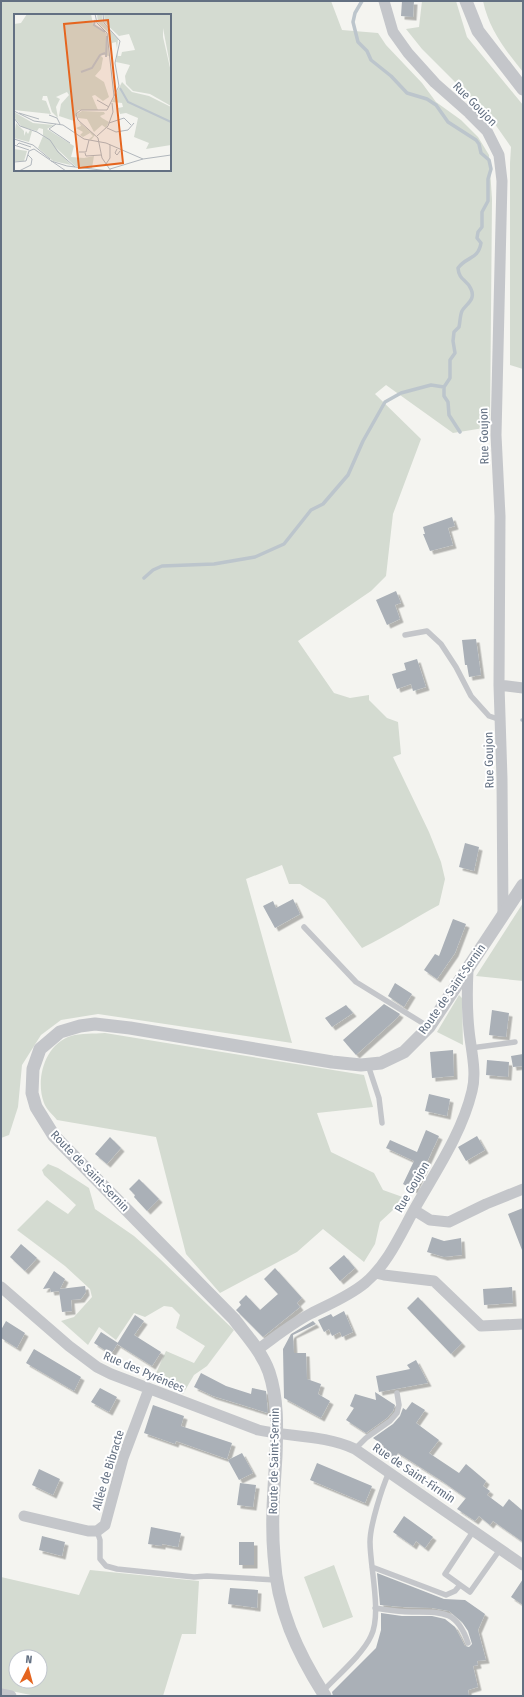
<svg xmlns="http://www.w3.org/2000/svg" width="524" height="1697" font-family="'Fira Sans Condensed',sans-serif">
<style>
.green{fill:#d4dbd1;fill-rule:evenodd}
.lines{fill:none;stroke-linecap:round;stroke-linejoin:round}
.stream{stroke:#bcc5cc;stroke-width:3.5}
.building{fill:#aab0b7;filter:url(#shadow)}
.service{stroke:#c4c6ca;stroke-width:5.5}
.minor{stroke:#c4c6ca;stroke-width:11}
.tertiary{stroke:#c4c6ca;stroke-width:13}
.labels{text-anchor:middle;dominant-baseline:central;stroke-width:4;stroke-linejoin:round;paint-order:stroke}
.street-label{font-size:12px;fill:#637082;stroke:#fff}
.inset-river{fill:none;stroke:#bcc5cc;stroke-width:2}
.inset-road{fill:none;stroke:#b1b7bd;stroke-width:1}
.view{fill:#e5651f;fill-opacity:0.15;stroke:#e5651f;stroke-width:2}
.inset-edge{fill:none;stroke:#637082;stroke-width:2}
</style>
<defs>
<filter id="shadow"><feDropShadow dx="3.5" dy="3.5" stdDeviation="0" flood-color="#0004"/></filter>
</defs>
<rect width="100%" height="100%" fill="#f4f4f0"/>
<path class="green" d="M1 1H331L342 30 378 33 386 45 422 83 436 102 461 120 478 137 489 155 492 199 490 427 453 433 386 385 375 394 421 439 393 514 386 576 371 591 298 641 334 693 350 698 369 695V700L387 718 398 722 401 754 393 757 429 832 441 862 445 879 439 905C413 919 389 935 362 948L325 900 300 884H289L282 865 246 879 292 1043 98 1014 61 1020 41 1035 22 1065 18 1107 9 1135 1 1138ZM15 15H170V170H15Z
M422 1H456L467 37 523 105V369L510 365V163L511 147 490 117 422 49 406 29 419 27Z
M483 1H523V72C505 50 489 29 483 1Z
M523 903V981L476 976Z
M459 995 462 998 463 1045 437 1032Z
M105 1033 364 1075 373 1107 317 1113 331 1152 374 1173 383 1190 411 1200 393 1210 380 1222 375 1244 364 1262 323 1229 297 1252 220 1293 186 1254 156 1137 57 1120C53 1115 46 1109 44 1103 35 1079 45 1044 71 1036 81 1033 94 1034 105 1033Z
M48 1164 58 1168 89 1188 95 1209 134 1236 161 1260 234 1330 207 1366 194 1375 183 1394 153 1380 166 1351 194 1363 205 1346 176 1328 180 1315 172 1307 164 1306 145 1317 134 1313 116 1340 99 1327 88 1345 61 1321 74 1317 92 1297 90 1289 65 1266 17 1230 47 1200 68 1214 76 1205 44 1175 42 1170Z
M334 1565 353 1617 323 1628 304 1577Z
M90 1570 199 1581 196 1634H182L163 1696H36L1 1689V1577L79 1595ZM16 1657H40V1681H16Z"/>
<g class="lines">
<path class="stream" d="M362 1 355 13 353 22 358 42 367 51 371 60 391 76 407 93 427 99 436 105 448 122 476 140 479 144 481 153 489 160 491 169 488 179V201L482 212V227L478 232 477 238 481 243C478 260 467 256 458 268 459 281 467 279 471 289 476 300 466 304 462 311 460 315 460 323 459 327L454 332 453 341 455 353 450 360V378L444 387V396L448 402 449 415 460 432
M144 578 153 570 162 566 214 564 255 557 284 544 311 510 323 504 348 475 363 441 385 402 401 393 431 385 444 387
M522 720H523"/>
</g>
<path class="building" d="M402 1H414L413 17 401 16Z
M452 517 455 526 448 528 453 545 430 551 423 534H425L423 527Z
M396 591 401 603 395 605 400 619 387 625 376 600Z
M476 639 481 675 469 677 467 665H465L462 640Z
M417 659 426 687 413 691 411 684 397 689 392 674 406 670 404 663Z
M465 843 479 847 474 871 459 867Z
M293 899 300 914 275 928 263 906 273 901 276 908Z
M453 919 466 924 455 953 437 979 424 970 435 954 439 956Z
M395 983 412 994 404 1007 388 996Z
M384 1004 400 1014 397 1018 356 1055 343 1040Z
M346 1005 353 1013 332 1027 325 1018Z
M492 1010 509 1013 506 1037 489 1035Z
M453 1050 454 1076 432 1078 430 1052Z
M523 1054V1066L513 1067 511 1056Z
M487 1060 509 1062 508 1077 486 1075Z
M429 1094 450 1099 447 1116 425 1111Z
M426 1130 439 1136 414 1190 403 1184 414 1161 386 1148 390 1140 417 1152Z
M477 1136 485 1150 466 1161 458 1147Z
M110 1137 121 1148 107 1164 95 1154Z
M139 1179 159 1199 147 1211 134 1197 135 1195 129 1189Z
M523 1208V1250H522L508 1214Z
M432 1237 444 1241 461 1238 462 1255 444 1257 427 1252Z
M21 1244 37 1258 25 1271 10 1257Z
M344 1255 355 1268 340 1281 329 1268Z
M275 1268 302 1298 297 1303 300 1307 263 1337 236 1310 241 1305 239 1302 246 1295 260 1310 278 1294 264 1279Z
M54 1271 65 1279 60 1289 85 1286 86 1292 81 1299 71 1300 72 1311 62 1312 59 1291 51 1292 50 1288 43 1289Z
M512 1287 513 1303 484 1305 483 1289Z
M418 1297 462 1343 451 1354 407 1308Z
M344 1311 353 1332 342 1337 340 1332 332 1336 329 1329 324 1332 318 1320 331 1314 333 1317Z
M135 1315 144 1321 134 1335 161 1352 152 1366 117 1344Z
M6 1321 25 1333 17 1348 1 1338V1330Z
M313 1321 316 1324 293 1335 294 1353H306L307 1379 321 1384 318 1394 330 1401 321 1418 284 1398 283 1349 291 1334Z
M101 1332 118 1343 111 1354 94 1343Z
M34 1349 81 1377 74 1391 26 1363Z
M416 1360 428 1383 379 1392 376 1376 410 1369 407 1365Z
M201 1373 226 1386 251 1394 252 1388 266 1391 268 1413 213 1396 194 1387Z
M100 1388 117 1397 109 1412 91 1402Z
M375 1392 395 1405 393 1411 387 1418 366 1433 346 1420 354 1408 350 1406 355 1394 376 1400Z
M412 1402 425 1410 416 1423 439 1440 429 1453 459 1473 466 1464 486 1481 483 1486 490 1491 487 1495 503 1507 509 1499 523 1511V1542L493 1521 490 1525 479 1516 475 1521 457 1509 466 1498 442 1481 398 1453 394 1459 381 1450 384 1446 373 1438 393 1424 400 1416 403 1408 406 1410Z
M153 1405 184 1416 181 1426 232 1443 227 1459 176 1441 175 1444 144 1433Z
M242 1453 253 1473 239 1480 228 1460Z
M317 1463 372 1486 365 1503 310 1480Z
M39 1469 60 1479 53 1495 32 1485Z
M240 1483 256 1485 253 1507 237 1505Z
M404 1516 433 1537 425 1548 416 1541 413 1546 393 1532Z
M151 1527 181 1533 178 1547 162 1544V1546L148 1544Z
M42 1536 65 1542 62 1556 39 1550Z
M239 1542H254V1565H239Z
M377 1573 444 1599 465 1600 485 1614 478 1630 486 1660 477 1661 478 1665 473 1666 478 1687 468 1690 469 1696H333L332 1692 376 1648 381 1630V1613L402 1616H432L445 1619 455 1627 465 1646 469 1647 472 1644 468 1631 462 1622 449 1611 432 1608 403 1607 380 1605Z
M523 1579V1605L511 1597Z
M230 1588 258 1590 257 1608 228 1604Z"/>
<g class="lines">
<path class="service" d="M405 635 427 631 441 644 456 667 471 696 489 716 501 720
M304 927 356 982 429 1027
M471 1048 515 1042
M368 1065 379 1098 382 1123
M355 1449 366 1438 390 1421 397 1413 399 1405 397 1393
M474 1530 445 1574 470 1592 501 1548
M97 1531 100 1540V1559L106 1566 117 1569 194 1577 207 1576 276 1580
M372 1567 446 1595 455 1591 460 1585
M375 1608C387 1610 399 1612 412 1612 442 1612 457 1610 468 1643
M323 1691C337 1676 363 1654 371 1636 382 1614 370 1567 370 1542 370 1525 382 1488 389 1472"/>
<path class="minor" d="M384 1 393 32 408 53 435 83 469 113 487 131 499 155 502 181 496 435 500 516 499 685 502 779 503 914
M499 685 523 688
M414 1210 430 1220 449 1222 486 1204 523 1189
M376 1273 384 1275 434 1281 481 1326 523 1324
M1 1287 69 1346 97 1367 111 1374 258 1430C290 1437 325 1435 355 1449L523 1565
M257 1350C274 1338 291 1324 310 1314 329 1304 348 1297 365 1283 388 1264 401 1233 415 1208 436 1171 462 1133 472 1091 477 1072 471 1050 469 1030 467 1011 467 990 468 970
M24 1516 88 1531H97L105 1525 123 1458 149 1389
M1 1694 11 1696"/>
<path class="tertiary" d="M466 1 478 31 523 89
M325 1696C297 1652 277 1609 274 1556 271 1522 274 1489 276 1456 277 1427 278 1399 269 1372 262 1352 246 1335 234 1319L54 1136 36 1107 32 1093 33 1069 40 1049 60 1032 80 1026 95 1024 130 1028 332 1062 361 1065 381 1063 404 1052 429 1027 523 885"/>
</g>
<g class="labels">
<g class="street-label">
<text transform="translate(475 104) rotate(45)">Rue Goujon</text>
<text transform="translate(484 436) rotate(-91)">Rue Goujon</text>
<text transform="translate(489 760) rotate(-91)">Rue Goujon</text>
<text transform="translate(452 989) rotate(-55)">Route de Saint-Sernin</text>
<text transform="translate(90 1171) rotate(46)">Route de Saint-Sernin</text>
<text transform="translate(412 1187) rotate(-60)">Rue Goujon</text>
<text transform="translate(144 1372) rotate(23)">Rue des Pyrénées</text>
<text transform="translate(274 1461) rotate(-89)">Route de Saint-Sernin</text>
<text transform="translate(108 1470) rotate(-73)">Allée de Bibracte</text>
<text transform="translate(414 1473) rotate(34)">Rue de Saint-Firmin</text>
</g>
</g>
<g transform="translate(14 14)">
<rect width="157" height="157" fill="#f4f4f0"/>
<path d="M13 0H77L79 10 92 19 95 42 85 40 89 44 87 55 81 62 90 68 95 83 89 87 81 81 78 82 84 96H64L60 107 45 102 47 90 55 81 53 78 42 83 46 85 42 93 44 104 38 98 33 82H29L28 86 32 87 37 100 0 96V10L7 9ZM83 0H88L89 9 104 25 103 35 102 28 98 29 96 37 94 18 84 9ZM90 0H157V56L149 14V23L157 58V92L136 80 119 77 112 70 111 62 116 51 102 48 104 37V42H107L108 38 121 36 120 33 115 20 105 22 91 9ZM108 68 118 78 135 82 157 93V131L132 135 135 129 120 123 124 104 112 99 106 100 104 94 109 93 108 89 98 88ZM68 97 90 98 91 100 86 102 88 104 95 108 92 114 88 111 80 118 73 105 64 104 63 100ZM0 98 19 109 40 111 33 115 60 132 57 143 70 144 80 142 78 154 61 152 29 121V115L25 114 23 117 8 113 0 103ZM65 108 81 121 77 126 75 125 79 122 76 119 69 123 66 121 69 118 62 114 67 112ZM2 109 10 117V122L12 117 14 120 16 116 18 117 15 128 0 124ZM29 122 36 127 57 151 39 147 24 134ZM0 135 13 137 10 147H0Z" fill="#d4dbd1"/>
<path class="inset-river" d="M81 6 80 11 91 18M92 43 93 22M67 58 78 54 86 41 91 39M106 74 114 88 157 108"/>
<path class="inset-road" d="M81 0 83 9 93 19 100 82M89 0 90 9 106 27 101 49 105 72 93 96H67L62 100 64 106 84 124 88 144 97 157M83 86 95 93M0 97 20 107 49 111 70 125 92 129 129 145 157 141M5 99 25 105M35 101 43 104 46 110M0 104 6 112 23 118 36 126 44 138 61 153M95 109 110 104 117 111M42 110 35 115 56 129M93 114 102 118 114 116 120 109M83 122 94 112 99 98 98 89M0 125 19 131 36 145M0 131 15 136M3 131 5 129 17 133M103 135 101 139 103 141 106 137M65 138H72L75 126M71 139 72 142 87 141M37 147 53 152 95 157M0 148 12 147 15 137 20 135 52 157M92 150 96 144V131M96 155 129 145M5 157 17 151 18 145 14 141"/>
<path class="view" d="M94 6 109 149 65 154 50 10Z"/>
<rect width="157" height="157" class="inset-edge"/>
</g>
<rect width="524" height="1697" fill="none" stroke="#637082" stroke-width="4"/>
<g transform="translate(28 1669) rotate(6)"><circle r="19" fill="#ffffff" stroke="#c1c6cd"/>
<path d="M0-3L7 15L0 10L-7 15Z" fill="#e5651f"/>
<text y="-6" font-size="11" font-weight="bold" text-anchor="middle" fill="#637082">N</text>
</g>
</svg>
